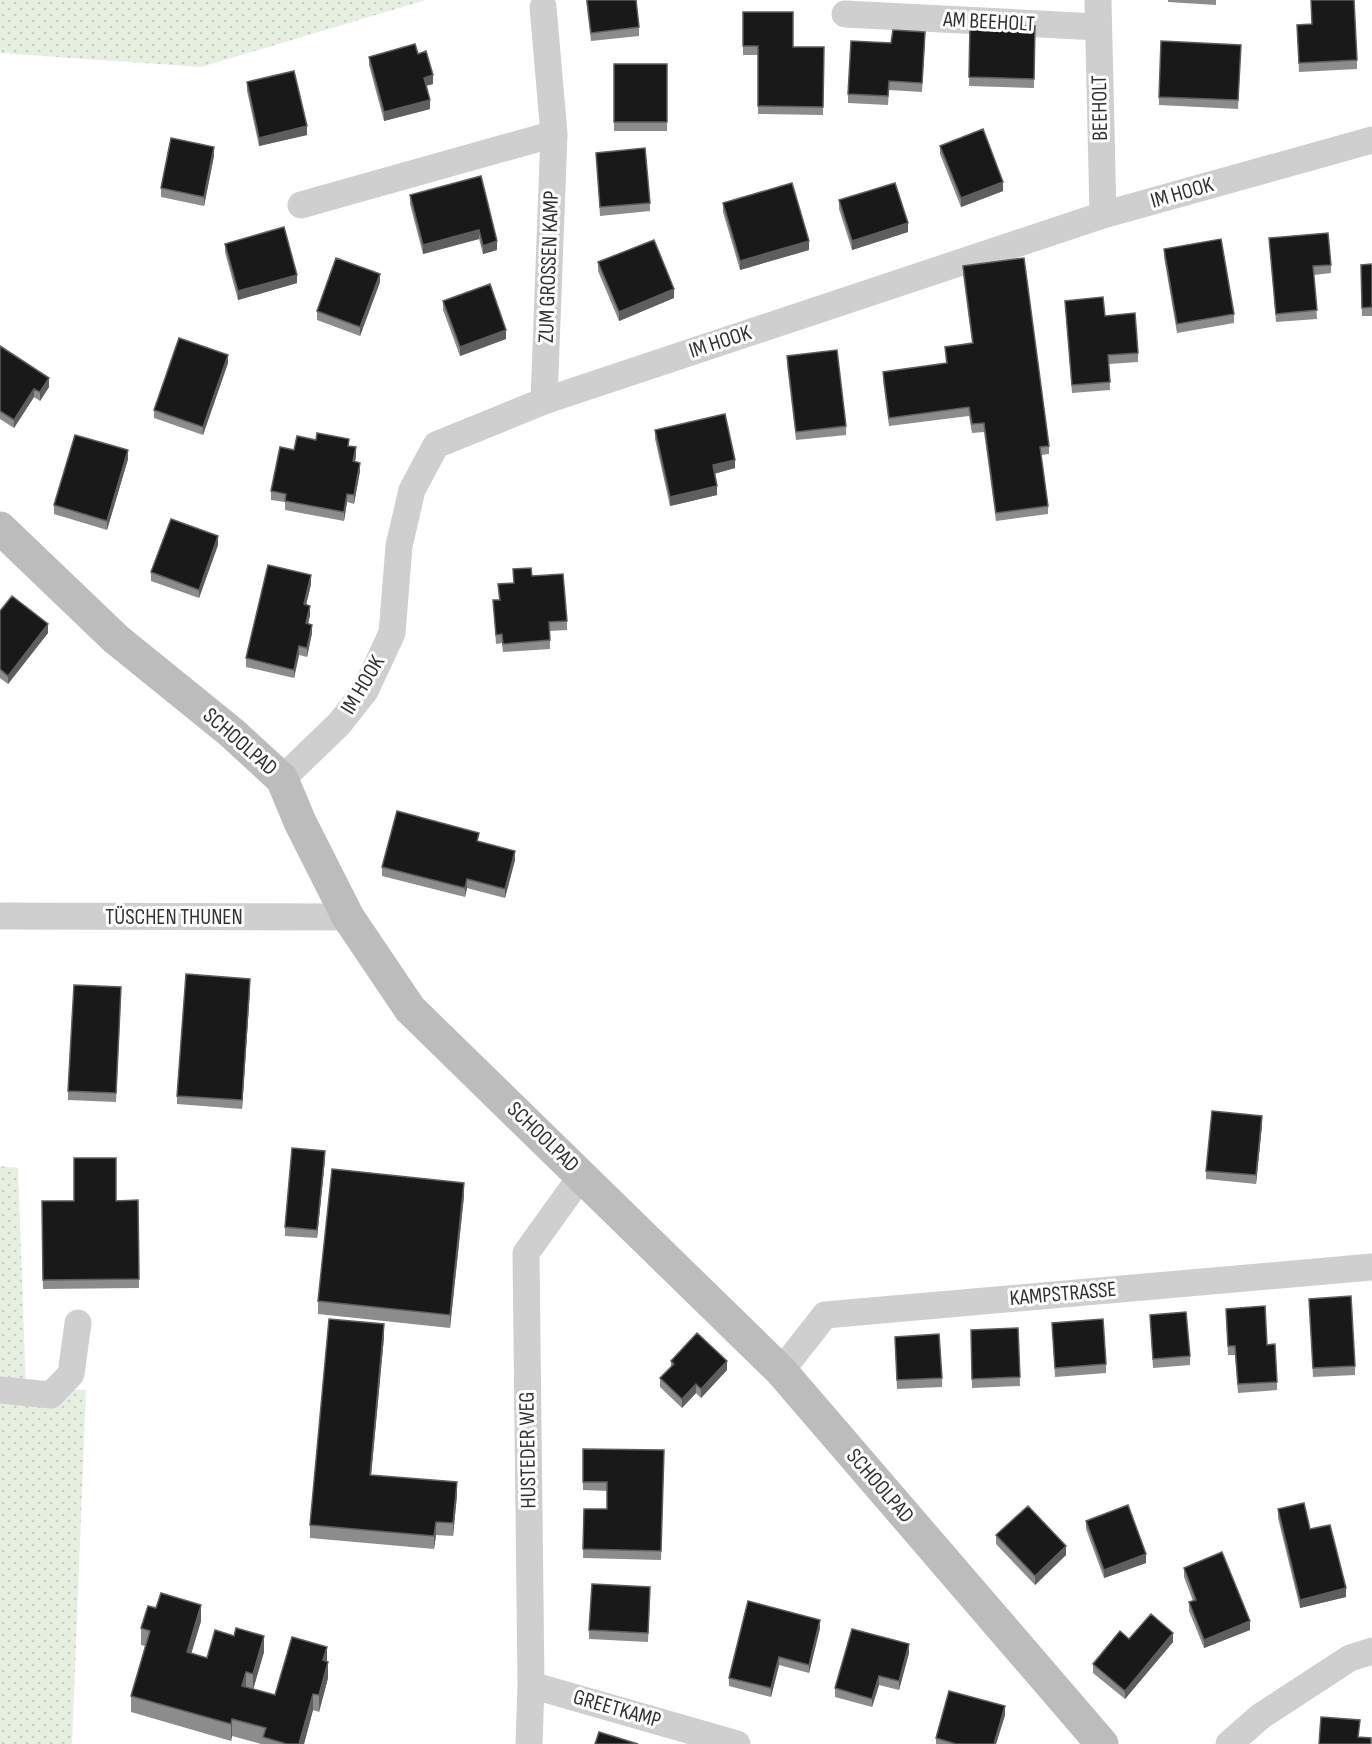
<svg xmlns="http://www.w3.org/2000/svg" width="1372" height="1744" font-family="'Sofia Sans Condensed',sans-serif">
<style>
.grass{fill:url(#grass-dots)}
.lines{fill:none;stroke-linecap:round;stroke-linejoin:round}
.street{stroke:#cfcfcf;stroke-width:27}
.secondary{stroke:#bcbcbc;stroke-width:33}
.wall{fill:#8c8c8c}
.shaded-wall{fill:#5e5e5e}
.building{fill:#191919;stroke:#5e5e5e;stroke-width:1.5}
.labels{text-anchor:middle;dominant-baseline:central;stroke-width:6;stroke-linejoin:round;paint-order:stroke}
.street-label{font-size:22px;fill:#323232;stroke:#fff}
</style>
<defs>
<pattern id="grass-dots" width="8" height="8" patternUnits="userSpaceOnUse" patternTransform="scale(1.5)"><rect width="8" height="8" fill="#e7efe0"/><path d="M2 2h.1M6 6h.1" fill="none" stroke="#c7cdc1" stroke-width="1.8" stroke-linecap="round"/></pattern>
</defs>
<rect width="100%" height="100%" fill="#fff"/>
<path class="grass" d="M0 0H426L201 67 0 53Z
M0 1166 18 1168 26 1389 86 1390 72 1744H0Z"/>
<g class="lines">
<path class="street" d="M1098 0 1103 215
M543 7 554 134 544 401
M845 14 1098 27
M301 205 554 134
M282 779 339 724 365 691 392 633 399 546 412 490 436 445 544 401 1103 215 1372 140
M0 916 348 917
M781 1371 825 1315 1372 1267
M0 1390 51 1395 71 1374 78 1323
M531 1685 737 1744
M529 1744 531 1685 526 1253 582 1175
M1229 1744 1261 1716 1350 1658 1372 1651"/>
<path class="secondary" d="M0 528 116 639 232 733 282 779 300 822 348 917 410 1009 781 1371 1102 1744"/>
</g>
<path class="wall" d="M586 0H636L639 27V36L591 41Z
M1168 0H1216V5L1168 2Z
M743 12 793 47H824L823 115 758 114V55H743Z
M970 25 1035 26 1034 88 969 86Z
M1297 25 1357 60V69L1299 72Z
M925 41 922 92 889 90 888 105 848 103V94L891 43Z
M1241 45 1238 109 1159 105V97Z
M418 54 433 84 426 86 430 109 384 121 369 65V57Z
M614 64H667V131H614Z
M247 82 307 135 259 146 247 91Z
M940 146 1003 191 961 207 940 154Z
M596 153 650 203V211L600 216Z
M214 156 204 206 161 197V188Z
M481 176 497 250 483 254 479 239 423 254 410 204V195Z
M839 200 908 232 852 250 839 209Z
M723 203 809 250 740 270 723 212Z
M1269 238 1331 265V273L1314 275 1317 319 1276 322Z
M225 244 297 283 238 300 225 252Z
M1164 249 1234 314V323L1177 333 1164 257Z
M598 262 674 298 619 321 598 271Z
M1372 264V316H1362L1361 265Z
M963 266 1049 446V454L1041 455 1048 506V514L996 521 984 432 972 433 969 416 889 426 883 381V372L946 364 945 347 972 343 963 275Z
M380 282 360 336 317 320V311Z
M443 301 506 339 460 356 443 310Z
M1065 301 1105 316 1138 353V362L1109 364 1110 390 1072 393Z
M0 346 49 387 40 401 34 397 14 428 0 419Z
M787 356 846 426V435L796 440 787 365Z
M228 363 203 435 154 418V410Z
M655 430 735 468 714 474 717 495 670 506 655 439Z
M349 446 356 456 355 462 360 471 354 504 347 502 344 521 285 510V502L271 500V491L294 450Z
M128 459 107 530 54 514V505Z
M218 545 199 598 151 581V572Z
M513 569 532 576 567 621V630L550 631V649L503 652 502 643 496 644 493 600H499L498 584 513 583Z
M311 584 306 605 310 615 308 624 312 633 307 657 299 655 294 678 246 667V658Z
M0 611 48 633 8 684 0 678Z
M479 842 515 860 505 898 467 888 465 897 382 876V867Z
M250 988 242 1109 177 1104V1096Z
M121 996 116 1102 68 1100V1091Z
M1262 1125 1256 1184 1206 1179V1171Z
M325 1159 317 1238 285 1236V1227Z
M464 1196 450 1328 318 1314V1301Z
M138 1200 139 1288 43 1289 42 1201Z
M1309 1299 1355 1366V1375L1313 1377Z
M1226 1309 1267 1345 1277 1382V1390L1238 1393 1235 1355H1228Z
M1150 1315 1190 1356V1365L1153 1368Z
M1052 1323 1106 1364V1373L1055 1377Z
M1018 1328 1020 1386 972 1388 971 1330Z
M384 1337 371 1475 457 1495 453 1536 436 1535 434 1549 310 1538V1525Z
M895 1337 942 1378V1387L897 1389Z
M671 1361 727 1370 701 1398 696 1393 682 1408 660 1387V1378L671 1368Z
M583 1449 664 1450 661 1560 583 1558 584 1509H607V1491L583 1490Z
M1278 1509 1310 1529 1346 1597 1300 1608 1278 1518Z
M1086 1521 1146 1563 1104 1578 1086 1529Z
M996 1535 1066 1555 1035 1585 996 1544Z
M1184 1568 1250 1630 1204 1648 1189 1611V1602L1193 1601 1184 1577Z
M650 1596 648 1642 589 1639V1630Z
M201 1621 191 1653 207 1658 264 1652 253 1689 275 1695 327 1661 328 1678 319 1712 313 1710 304 1744H261L232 1736 231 1741 131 1712V1696L145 1646 141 1645V1628Z
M820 1628 809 1673 779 1665 771 1697 729 1686V1678Z
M1129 1639 1173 1642 1125 1699 1093 1673V1664Z
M909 1653 899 1690 879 1685 872 1707 835 1697V1688Z
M1005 1715 996 1744H936V1738Z"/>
<path class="shaded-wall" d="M433 75V84L424 86V78Z
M430 100V109L384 121V112Z
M307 126V135L259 146V138Z
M214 147V156L204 206V197Z
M1003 182V191L961 207V198Z
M908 223V232L852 250V241Z
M479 230V239L423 254V245Z
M497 241V250L483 254V246Z
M809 241V250L740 270V261Z
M380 274V282L360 336V327Z
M297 275V283L238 300V291Z
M674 289V298L619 321V312Z
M506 330V339L460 356V347Z
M228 355V363L203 435V427Z
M49 378V387L40 401V392Z
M34 389V397L14 428V420Z
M356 447V456L353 470V461Z
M128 450V459L107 530V521Z
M735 460V468L713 474V465Z
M360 463V471L354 504V495Z
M717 486V495L670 506V497Z
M347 494V502L344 521V512Z
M218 536V545L199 598V590Z
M311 575V584L304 613V604Z
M310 606V615L306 632V623Z
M48 624V633L8 684V676Z
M312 625V633L307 657V648Z
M299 646V655L294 678V670Z
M515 851V860L505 898V889Z
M467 879V888L465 897V888Z
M250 979V988L242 1109V1100Z
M1262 1116V1125L1256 1184V1175Z
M325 1151V1159L317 1238V1230Z
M464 1183V1196L450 1328V1315Z
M384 1324V1337L370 1487V1475Z
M727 1361V1370L701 1398V1389Z
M696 1384V1393L682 1408V1399Z
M457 1482V1495L453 1536V1523Z
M436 1522V1535L434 1549V1536Z
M1066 1546V1555L1035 1585V1576Z
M1146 1554V1563L1104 1578V1570Z
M1346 1588V1597L1300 1608V1600Z
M201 1605V1621L187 1668V1652Z
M820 1620V1628L809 1673V1665Z
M1250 1621V1630L1204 1648V1640Z
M1173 1633V1642L1125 1699V1691Z
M264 1636V1652L253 1690V1674Z
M909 1644V1653L899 1690V1681Z
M327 1647V1663L323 1660Z
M779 1657V1665L771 1697V1688Z
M328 1662V1678L319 1712V1695Z
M246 1672V1689L242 1686Z
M879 1676V1685L872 1707V1699Z
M313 1694V1710L304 1744H299Z
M1005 1706V1715L996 1744H994Z
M232 1719V1736L231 1741V1724Z"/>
<path class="building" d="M587 0H636L639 27 591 33Z
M1311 0H1354L1357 60 1299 63 1297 25 1312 24Z
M743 12H793V47H824L823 107 758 106V46H743Z
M970 25 1035 26 1034 79 969 77Z
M893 30 925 32 922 83 889 81 888 96 848 94 851 41 891 43Z
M1161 41 1241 45 1238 100 1159 97Z
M415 44 418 54 426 51 433 75 424 78 430 100 384 112 369 57Z
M614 64H667V122H614Z
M294 71 307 126 259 138 247 82Z
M983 129 1003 182 961 198 940 146Z
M171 138 214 147 204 197 161 188Z
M645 148 650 203 600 207 596 153Z
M481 176 497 241 483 246 479 230 423 245 410 195Z
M792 183 809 241 740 261 723 203Z
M895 183 908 223 852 241 839 200Z
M284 227 297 275 238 291 225 244Z
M1328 233 1331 265 1313 266 1317 310 1276 314 1269 238Z
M1221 239 1234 314 1177 324 1164 249Z
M654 240 674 289 619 312 598 262Z
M336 258 380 274 360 327 317 311Z
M1024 258 1049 446 1040 447 1048 506 996 513 984 423 972 424 969 407 889 418 883 372 947 363 945 347 973 343 963 266Z
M1372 264V307L1362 308 1361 265Z
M490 284 506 330 460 347 443 301Z
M1103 297 1105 316 1135 313 1138 353 1108 355 1110 382 1072 385 1065 301Z
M179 338 228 355 203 427 154 410Z
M0 346 49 378 40 392 34 389 14 420 0 411Z
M837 350 846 426 796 432 787 356Z
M725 414 735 460 713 465 717 486 670 497 655 430Z
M317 433 349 439 348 446 356 447 353 461 360 463 354 495 347 494 344 512 285 501 286 494 271 491 280 447 294 450 297 436 316 440Z
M75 435 128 450 107 521 54 505Z
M171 519 218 536 199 590 151 572Z
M268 565 311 575 304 604 310 606 306 623 312 625 307 648 299 646 294 670 246 658Z
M531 568 532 576 563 574 567 621 549 622 550 640 503 644 502 634 496 635 493 600H500L498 584 514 583 513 569Z
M12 596 48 624 8 676 0 669V611Z
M397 811 479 833 477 841 515 851 505 889 467 879 465 888 382 867Z
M186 974 250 979 242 1100 177 1096Z
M74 985 121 987 116 1093 68 1091Z
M1212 1111 1262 1116 1256 1175 1206 1171Z
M292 1148 325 1151 317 1230 285 1227Z
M74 1158H116V1201L138 1200 139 1279 43 1280 42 1201H74Z
M332 1169 464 1183 450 1315 318 1301Z
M1351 1296 1355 1366 1313 1368 1309 1299Z
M1265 1306 1267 1345 1275 1344 1277 1382 1238 1384 1235 1346H1228L1226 1309Z
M1186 1312 1190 1356 1153 1359 1150 1315Z
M329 1319 384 1324 370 1475 457 1482 453 1523 436 1522 434 1536 310 1525Z
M1103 1319 1106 1364 1055 1368 1052 1323Z
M1018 1328 1020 1377 972 1379 971 1330Z
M697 1333 727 1361 701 1389 696 1384 682 1399 660 1378 674 1364 671 1361Z
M939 1334 942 1378 897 1380 895 1337Z
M583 1449 664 1450 661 1551 583 1549 584 1509H607V1482H583Z
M1304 1503 1310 1529 1330 1525 1346 1588 1300 1600 1278 1509Z
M1128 1505 1146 1554 1104 1570 1086 1521Z
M1028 1506 1066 1546 1035 1576 996 1535Z
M1222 1552 1250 1621 1204 1640 1189 1602 1196 1600 1184 1568Z
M592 1584 650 1587 648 1633 589 1630Z
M161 1593 201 1605 187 1652 207 1658 215 1630 234 1636 236 1628 264 1636 253 1674 246 1672 242 1686 275 1695 292 1637 327 1647 323 1660 328 1662 319 1695 313 1694 299 1744H287L263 1737 266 1728 232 1719 231 1724 131 1696 150 1631 141 1628 148 1606 156 1608Z
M748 1601 820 1620 809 1665 779 1657 771 1688 729 1678Z
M1151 1614 1173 1633 1125 1691 1093 1664 1120 1631 1129 1639Z
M852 1629 909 1644 899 1681 879 1676 872 1699 835 1688Z
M949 1691 1005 1706 994 1744H956L936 1738Z
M1321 1717 1360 1720 1358 1737 1371 1738V1744H1319Z
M599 1732 638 1744H595Z"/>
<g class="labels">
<g class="street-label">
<text transform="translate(989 22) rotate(3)">AM BEEHOLT</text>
<text transform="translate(1100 108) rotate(-91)">BEEHOLT</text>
<text transform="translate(1182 193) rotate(-16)">IM HOOK</text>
<text transform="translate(549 267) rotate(-88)">ZUM GROSSEN KAMP</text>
<text transform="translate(720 342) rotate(-18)">IM HOOK</text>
<text transform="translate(363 685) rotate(-59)">IM HOOK</text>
<text transform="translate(240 742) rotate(41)">SCHOOLPAD</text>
<text x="174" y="917">TÜSCHEN THUNEN</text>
<text transform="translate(543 1137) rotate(44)">SCHOOLPAD</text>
<text transform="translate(1063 1294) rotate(-5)">KAMPSTRASSE</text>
<text transform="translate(528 1450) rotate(-91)">HUSTEDER WEG</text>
<text transform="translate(880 1486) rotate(49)">SCHOOLPAD</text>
<text transform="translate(617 1709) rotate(16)">GREETKAMP</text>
</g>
</g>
</svg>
